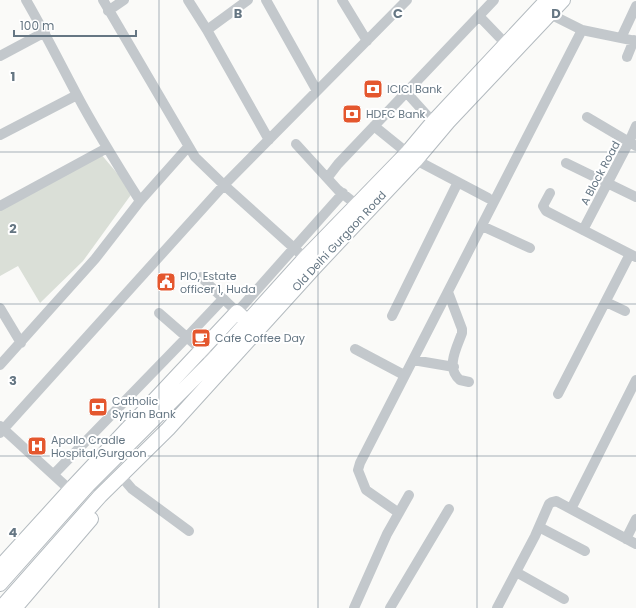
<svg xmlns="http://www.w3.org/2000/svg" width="636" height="608" font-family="Poppins,sans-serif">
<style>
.green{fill:#dadfd7}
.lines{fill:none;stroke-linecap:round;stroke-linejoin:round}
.secondary-casing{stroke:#b3babf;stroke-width:16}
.street{stroke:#c3c8cc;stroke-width:10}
.secondary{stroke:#fff;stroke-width:14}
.grid{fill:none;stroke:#657683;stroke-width:1;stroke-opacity:0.55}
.labels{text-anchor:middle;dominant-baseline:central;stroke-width:4;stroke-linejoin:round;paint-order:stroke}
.poi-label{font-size:11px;fill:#657683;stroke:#fff;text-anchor:start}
.street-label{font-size:11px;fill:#657683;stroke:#fff}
.grid-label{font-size:13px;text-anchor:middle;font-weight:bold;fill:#657683;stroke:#fff;stroke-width:4;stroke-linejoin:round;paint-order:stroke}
</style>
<rect width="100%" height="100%" fill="#fafaf8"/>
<path class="green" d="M100 153 133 192 83 261 40 303 18 266 0 276V206Z"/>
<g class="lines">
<defs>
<path id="secondary" d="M0 567 70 490 237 312 254 328
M0 584 88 485 213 360 305 258 407 153 433 122 547 0
M1 608 100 496 168 429 315 267 416 160 448 122 563 0
M15 608 91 519"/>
</defs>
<use href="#secondary" class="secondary-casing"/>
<path class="street" d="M26 0C44 31 60 63 77 95 96 131 118 166 140 201
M103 0 195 157 224 185 305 258
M188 0 207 30 269 140
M266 0 317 91
M342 0 367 41
M108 11 124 0
M550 14 582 30 636 41
M479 16 507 45
M207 30 248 0
M621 38 636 6
M0 56 45 32
M627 57 634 40
M406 92 433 122
M587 117 636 146
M374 126 416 160 488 198
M0 135 77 95
M296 144 338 190 357 205
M566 163 636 197
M328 177 338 164 494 0
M550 193 543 206 546 211 636 257
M0 206 107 148
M482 226 530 248
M583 230 629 142 636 126
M201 277 237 312 343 193
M448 292 462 329V333C457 347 445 368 460 380L469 382
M606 302 625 311
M0 308 21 343
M159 313 213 360
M392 316 458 182
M355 349 404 375
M413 360 454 367
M0 365 95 259 140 201 188 147
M558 394 630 254
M0 426 70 490
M0 433 224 185 407 0
M54 474 187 337 223 299
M120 475 132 489 189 531
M571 509 636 380
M399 513 366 490 358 470 360 463 582 30
M539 527 585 551
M626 539 636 519
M516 572 564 599
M354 608 387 534 409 495
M390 608 449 509
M497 608 535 536 549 504 552 502 556 501 636 544"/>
<use href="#secondary" class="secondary"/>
</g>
<path class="grid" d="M159 0V608M318 0V608M477 0V608M0 152H636M0 304H636M0 456H636"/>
<defs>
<symbol id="bank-square" viewBox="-11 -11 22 22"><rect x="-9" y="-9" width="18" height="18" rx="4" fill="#e4572e" stroke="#fff"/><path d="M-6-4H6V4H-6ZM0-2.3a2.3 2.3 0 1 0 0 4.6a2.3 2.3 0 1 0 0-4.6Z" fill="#fff"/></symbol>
<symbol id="civic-square" viewBox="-11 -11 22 22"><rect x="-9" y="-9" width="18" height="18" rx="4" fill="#e4572e" stroke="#fff"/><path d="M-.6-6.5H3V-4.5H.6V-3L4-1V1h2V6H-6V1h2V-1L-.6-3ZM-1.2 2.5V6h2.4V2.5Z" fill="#fff"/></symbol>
<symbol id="cafe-square" viewBox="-11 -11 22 22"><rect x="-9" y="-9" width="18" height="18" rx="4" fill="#e4572e" stroke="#fff"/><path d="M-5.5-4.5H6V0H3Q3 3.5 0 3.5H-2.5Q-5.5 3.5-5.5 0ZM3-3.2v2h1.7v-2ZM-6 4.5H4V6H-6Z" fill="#fff"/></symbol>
<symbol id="hospital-square" viewBox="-11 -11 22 22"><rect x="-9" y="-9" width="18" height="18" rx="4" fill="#e4572e" stroke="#fff"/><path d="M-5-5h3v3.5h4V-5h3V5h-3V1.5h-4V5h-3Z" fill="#fff"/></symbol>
</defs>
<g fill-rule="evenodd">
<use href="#bank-square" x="362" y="78" width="22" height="22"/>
<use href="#bank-square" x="341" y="103" width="22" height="22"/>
<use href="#civic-square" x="155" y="271" width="22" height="22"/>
<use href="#cafe-square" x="190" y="327" width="22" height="22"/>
<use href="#bank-square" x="87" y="396" width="22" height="22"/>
<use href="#hospital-square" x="26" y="435" width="22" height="22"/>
</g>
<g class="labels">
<g class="poi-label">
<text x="387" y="89">ICICI Bank</text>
<text x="366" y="114">HDFC Bank</text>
<text x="180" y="276">PIO, Estate<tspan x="180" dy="13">officer 1, Huda</tspan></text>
<text x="215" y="338">Cafe Coffee Day</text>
<text x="112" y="401">Catholic<tspan x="112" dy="13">Syrian Bank</tspan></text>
<text x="51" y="440">Apollo Cradle<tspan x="51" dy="13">Hospital,Gurgaon</tspan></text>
</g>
<g class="street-label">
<text transform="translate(600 173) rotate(-62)">A Block Road</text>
<text transform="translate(339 241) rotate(-47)">Old Delhi Gurgaon Road</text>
</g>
</g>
<g class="grid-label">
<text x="238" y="18">B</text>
<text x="398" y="18">C</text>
<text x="556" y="18">D</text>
<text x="13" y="81">1</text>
<text x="13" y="233">2</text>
<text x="13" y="385">3</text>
<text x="13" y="537">4</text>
</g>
<path d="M14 30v6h122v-6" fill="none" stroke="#657683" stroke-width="2"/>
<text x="20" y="30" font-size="12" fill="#657683" stroke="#ffffff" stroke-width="3" paint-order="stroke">100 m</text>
</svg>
